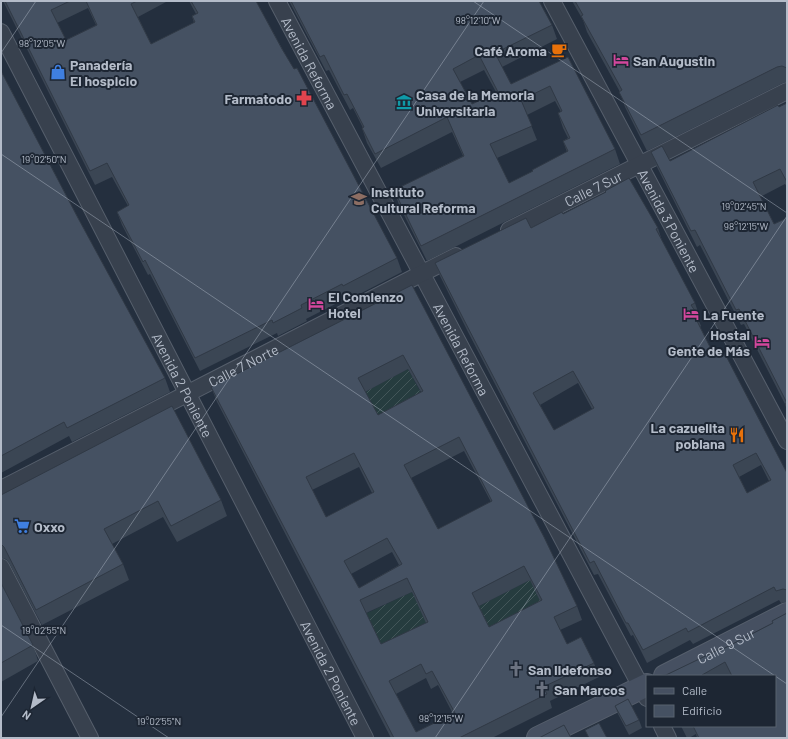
<svg xmlns="http://www.w3.org/2000/svg" width="788" height="739" font-family="Barlow,sans-serif">
<style>
.garden{fill:url(#garden-furrows)}
.lines{fill:none;stroke-linecap:round;stroke-linejoin:round}
.street-casing{stroke:#565f6c;stroke-width:18}
.secondary-casing{stroke:#565f6c;stroke-width:24}
.street{stroke:#38414e;stroke-width:16}
.secondary{stroke:#465061;stroke-width:22}
.wall{fill:#3b4654;fill-rule:evenodd}
.building{fill:#455162;stroke:#303945;fill-rule:evenodd}
.ticks{fill:none;stroke:#b4bcc9;stroke-width:1;stroke-opacity:0.45}
.labels{text-anchor:middle;dominant-baseline:central;stroke-width:4;stroke-linejoin:round;paint-order:stroke}
.poi-label{font-size:14px;font-weight:bold;fill:#b4bcc9;stroke:#1d2633;text-anchor:start}
.street-label{font-size:14px;fill:#b4bcc9;stroke:#1d2633}
.ticks-label{font-size:10px;text-anchor:middle;fill:#b4bcc9;stroke:#1d2633;stroke-width:4;stroke-linejoin:round;paint-order:stroke}
</style>
<defs>
<pattern id="garden-furrows" width="10" height="10" patternUnits="userSpaceOnUse"><rect width="10" height="10" fill="#263c3f"/><path d="M-1 1l2-2M0 10L10 0M9 11l2-2" fill="none" stroke="#435659"/></pattern>
</defs>
<rect width="100%" height="100%" fill="#242f3e"/>
<path class="garden" d="M408 369 428 406 383 430 363 393Z
M530 580 547 614 495 641 477 607Z
M412 592 433 636 386 658 365 614Z"/>
<g class="lines">
<defs>
<g id="street">
<path id="s1" d="M277 1 647 698"/>
<path id="s2" d="M552 1 787 441"/>
<path id="s3" d="M1 32 365 738"/>
<path id="s4" d="M509 230 787 91"/>
<path id="s5" d="M1 489 456 256"/>
<path d="M1 567 90 738"/>
<path d="M662 726 668 738"/>
</g>
<g id="secondary">
<path id="s6" d="M665 676 787 614"/>
<path d="M538 738 647 685"/>
</g>
</defs>
<use href="#street" class="street-casing"/>
<use href="#secondary" class="secondary-casing"/>
<use href="#street" class="street"/>
<use href="#secondary" class="secondary"/>
</g>
<path class="wall" d="M3 1H166V2L138 17 151 44 194 23 192 16 196 14 189 1H256L397 258 402 272 348 300 347 298 306 319 307 321 278 336 277 333 200 371 150 274 148 275 122 225 117 212 128 206 112 177 95 185ZM88 8 96 25 66 40 57 23Z
M289 1H539L552 25 557 39 502 67 511 84 568 57 615 149 620 164 427 261 399 205 394 190 463 156 452 132 381 168 367 143 362 128H363L353 108 350 110 329 70 326 71ZM484 70 496 92 472 104 460 82ZM555 101 561 112 558 113 563 128 568 138 563 141 567 152 533 172 509 183 497 158 537 140 527 115Z
M572 1H787V82L783 83 647 151 625 107 620 92 587 32 583 20Z
M1 71 78 218 165 378 170 392 72 442 69 436 1 473Z
M787 103V187L785 184 760 197 774 224 787 218V410L785 404 744 324 741 325 700 245 697 247 657 167 651 152 670 161Z
M563 214 658 228 662 241 695 303 699 315 697 316 701 326 700 327 715 357 787 473V602L781 603 779 600 693 644 690 640 647 663 633 635 631 636 598 574 594 575 468 332 440 276 435 263 531 228ZM578 383 592 409 554 430 540 405ZM761 465 769 481 747 493 739 477Z
M412 285 577 606 582 620 560 630 567 644 594 663 599 677 550 701 552 708 492 738H391L217 402 211 387ZM408 369 421 392 378 415 365 392ZM464 451 491 502 438 529 411 478ZM359 467 372 493 326 517 312 490ZM392 552 399 565 359 588 351 574ZM530 580 540 601 489 627 479 606ZM412 592 426 623 381 644 366 613ZM426 678 431 689 438 685 453 714 416 732 396 694Z
M1 495 221 500 227 516 177 542 163 517 112 544 123 564 129 580 42 625 9 563 6 559 1 558Z
M1 583 33 645 38 661 1 682Z
M772 623 787 738H697L696 734 689 738H687L681 726H775V676H730V675L727 676H655L666 675 721 650Z
M615 706 639 720 642 728 629 735 618 714Z"/>
<path class="building" d="M5 1H70L51 10 66 40 97 25 86 1H137L131 4 151 44 195 22 192 16 198 13 191 1H256L282 49 294 69 297 68 397 258 343 286 342 284 301 305 302 308 273 323 272 320 195 358 145 260 143 262 117 212 129 205 107 163 90 171Z
M291 1H539L552 25 495 53 511 84 568 57 615 149 421 246 394 190 464 156 447 117 375 154 362 128 364 127 347 94 344 95 324 55 320 57ZM479 55 498 92 472 104 453 69ZM550 86 562 111 558 113 570 138 563 141 568 151 532 170 533 171 509 183 490 144 532 126 521 100Z
M575 1H787V68L782 66 777 67 641 135 619 92 622 90 581 16 583 15Z
M1 71 78 218 165 378 67 428 64 422 1 456Z
M787 103V182L780 169 753 182 774 224 787 218V408L785 404 787 403 739 309 736 310 695 230 691 231 651 152 662 146 670 161 778 105 779 107Z
M629 178 658 228 656 229 695 303 691 305 697 314 694 315 715 357 724 352 787 473V590L783 589 776 591 774 587 688 632 686 628 643 650 628 623H626L594 561 590 563 464 320 435 263 526 218 531 228 562 212 563 214 606 192 605 191ZM573 371 594 408 554 430 533 393ZM756 453 771 480 747 493 733 465Z
M412 285 544 537 577 606 554 617 567 644 581 637 594 663 543 687 547 694 459 738H394L211 387ZM403 355 423 391 378 415 358 378ZM459 437 492 501 438 529 404 465ZM354 453 374 492 326 517 306 477ZM387 538 402 564 359 588 344 561ZM524 566 542 600 489 627 472 593ZM407 578 428 622 381 644 360 600ZM421 664 426 674 432 671 455 713 416 732 389 681Z
M172 406 221 500 171 526 158 501 104 529 123 564 36 610 4 547 1 544V495Z
M1 583 33 645 1 663Z
M787 613V738H699L693 726H775V676H732L725 662 702 675V676H654L666 675 720 649 721 650 773 623 772 621Z
M628 699 639 720 626 726 615 706Z
M599 723 607 738H589L585 730Z
M564 725 571 738H539Z"/>
<path class="ticks" d="M473 1 787 213M1 53 36 1M1 154 787 684M1 625 169 738M1 717 484 1M435 738 787 216"/>
<defs>
<symbol id="cafe-bare" viewBox="-9 -9 18 18"><path d="M-5.5-4.5H6V0H3Q3 3.5 0 3.5H-2.5Q-5.5 3.5-5.5 0ZM3-3.2v2h1.7v-2ZM-6 4.5H4V6H-6Z" fill="#e8710a" stroke="#1d2633" stroke-width="2.5" paint-order="stroke"/></symbol>
<symbol id="hotel-bare" viewBox="-9 -9 18 18"><path d="M-6-4.5h1.5V1H6V5H4.5V3h-9V5H-6ZM-4 0a1.8 1.8 0 1 1 3.6 0ZM.5 0V-2.5h3Q6-2.5 6 0Z" fill="#d1479c" stroke="#1d2633" stroke-width="2.5" paint-order="stroke"/></symbol>
<symbol id="shop-bare" viewBox="-9 -9 18 18"><path d="M-5-2.5h2.3a2.7 3.5 0 0 1 5.4 0H5L5.5 6h-11ZM-1.5-2.5h3a1.5 2.3 0 0 0-3 0Z" fill="#3f7fe0" stroke="#1d2633" stroke-width="2.5" paint-order="stroke"/></symbol>
<symbol id="pharmacy-bare" viewBox="-9 -9 18 18"><path d="M-2-6h4v4h4v4h-4v4h-4v-4h-4v-4h4Z" fill="#e0444e" stroke="#1d2633" stroke-width="2.5" paint-order="stroke"/></symbol>
<symbol id="museum-bare" viewBox="-9 -9 18 18"><path d="M0-6L6-3V-2H-6V-3ZM-5-1h2V3h-2ZM-1-1h2V3h-2ZM3-1h2V3H3ZM-6 4H6V6H-6Z" fill="#0f9aa8" stroke="#1d2633" stroke-width="2.5" paint-order="stroke"/></symbol>
<symbol id="school-bare" viewBox="-9 -9 18 18"><path d="M0-5L7-2L0 1L-7-2ZM-4 1L0 2.5L4 1V4Q0 6-4 4Z" fill="#8d6e63" stroke="#1d2633" stroke-width="2.5" paint-order="stroke"/></symbol>
<symbol id="restaurant-bare" viewBox="-9 -9 18 18"><path d="M-5-6h1v4h1v-4h1v4h1v-4h1v5L-1.5 .5V6h-2V.5L-5-1ZM5-6V6H3V1.5H1.5Q1.5-4 5-6Z" fill="#e8710a" stroke="#1d2633" stroke-width="2.5" paint-order="stroke"/></symbol>
<symbol id="supermarket-bare" viewBox="-9 -9 18 18"><path d="M-6-5.5h2.5l.6 2H6L4.5 2H-2.5L-4.4-4H-6ZM-1.5 3.2a1.3 1.3 0 1 0 .1 0ZM3 3.2a1.3 1.3 0 1 0 .1 0Z" fill="#3f7fe0" stroke="#1d2633" stroke-width="2.5" paint-order="stroke"/></symbol>
<symbol id="church-bare" viewBox="-9 -9 18 18"><path d="M-1.2-6h2.4v3.5h3.3v2.4h-3.3V6h-2.4V-.1h-3.3v-2.4h3.3Z" fill="#6b7280" stroke="#1d2633" stroke-width="2.5" paint-order="stroke"/></symbol>
</defs>
<g fill-rule="evenodd">
<use href="#cafe-bare" x="548" y="39" width="22" height="22"/>
<use href="#hotel-bare" x="610" y="49" width="22" height="22"/>
<use href="#shop-bare" x="47" y="61" width="22" height="22"/>
<use href="#pharmacy-bare" x="293" y="87" width="22" height="22"/>
<use href="#museum-bare" x="393" y="91" width="22" height="22"/>
<use href="#school-bare" x="348" y="188" width="22" height="22"/>
<use href="#hotel-bare" x="305" y="293" width="22" height="22"/>
<use href="#hotel-bare" x="680" y="303" width="22" height="22"/>
<use href="#hotel-bare" x="751" y="331" width="22" height="22"/>
<use href="#restaurant-bare" x="726" y="424" width="22" height="22"/>
<use href="#supermarket-bare" x="11" y="515" width="22" height="22"/>
<use href="#church-bare" x="505" y="658" width="22" height="22"/>
<use href="#church-bare" x="531" y="678" width="22" height="22"/>
</g>
<g class="labels">
<g class="poi-label">
<text x="547" y="50" text-anchor="end">Café Aroma</text>
<text x="633" y="60">San Augustin</text>
<text x="70" y="64">Panadería<tspan x="70" dy="16">El hospicio</tspan></text>
<text x="416" y="94">Casa de la Memoria<tspan x="416" dy="16">Universitaria</tspan></text>
<text x="292" y="98" text-anchor="end">Farmatodo</text>
<text x="371" y="191">Instituto<tspan x="371" dy="16">Cultural Reforma</tspan></text>
<text x="328" y="296">El Comienzo<tspan x="328" dy="16">Hotel</tspan></text>
<text x="703" y="314">La Fuente</text>
<text x="750" y="334" text-anchor="end">Hostal<tspan x="750" dy="16">Gente de Más</tspan></text>
<text x="725" y="427" text-anchor="end">La cazuelita<tspan x="725" dy="16">poblana</tspan></text>
<text x="34" y="526">Oxxo</text>
<text x="528" y="669">San Ildefonso</text>
<text x="554" y="689">San Marcos</text>
</g>
<g class="street-label">
<text stroke="none"><textPath href="#s1" startOffset="70">Avenida Reforma</textPath></text>
<text stroke="none"><textPath href="#s4" startOffset="94">Calle 7 Sur</textPath></text>
<text stroke="none"><textPath href="#s2" startOffset="249">Avenida 3 Poniente</textPath></text>
<text stroke="none"><textPath href="#s1" startOffset="394">Avenida Reforma</textPath></text>
<text stroke="none"><textPath href="#s5" startOffset="272">Calle 7 Norte</textPath></text>
<text stroke="none"><textPath href="#s3" startOffset="397">Avenida 2 Poniente</textPath></text>
<text stroke="none"><textPath href="#s6" startOffset="68">Calle 9 Sur</textPath></text>
<text stroke="none"><textPath href="#s3" startOffset="721">Avenida 2 Poniente</textPath></text>
</g>
</g>
<g class="ticks-label">
<text x="478" y="24">98°12'10"W</text>
<text x="42" y="47">98°12'05"W</text>
<text x="44" y="163">19°02'50"N</text>
<text x="744" y="210">19°02'45"N</text>
<text x="746" y="230">98°12'15"W</text>
<text x="44" y="634">19°02'55"N</text>
<text x="441" y="722">98°12'15"W</text>
<text x="159" y="725">19°02'55"N</text>
</g>
<rect width="788" height="739" fill="none" stroke="#b4bcc9" stroke-width="4"/>
<rect x="646" y="675" width="130" height="52" fill="#1d2633" stroke="#59626f"/>
<rect x="654" y="688" width="20" height="6" fill="#465061" stroke="#59626f"/>
<text x="682" y="695" font-size="12" fill="#b4bcc9">Calle</text>
<rect x="654" y="705" width="20" height="12" fill="#455162" stroke="#59626f"/>
<text x="682" y="715" font-size="12" fill="#b4bcc9">Edificio</text>
<g transform="translate(32 707) rotate(214)" stroke="#1d2633" stroke-width="3" paint-order="stroke">
<path d="M0-3L7 15L0 10L-7 15Z" fill="#b4bcc9"/>
<text y="-6" font-size="11" font-weight="bold" text-anchor="middle" fill="#b4bcc9">N</text>
</g>
</svg>
